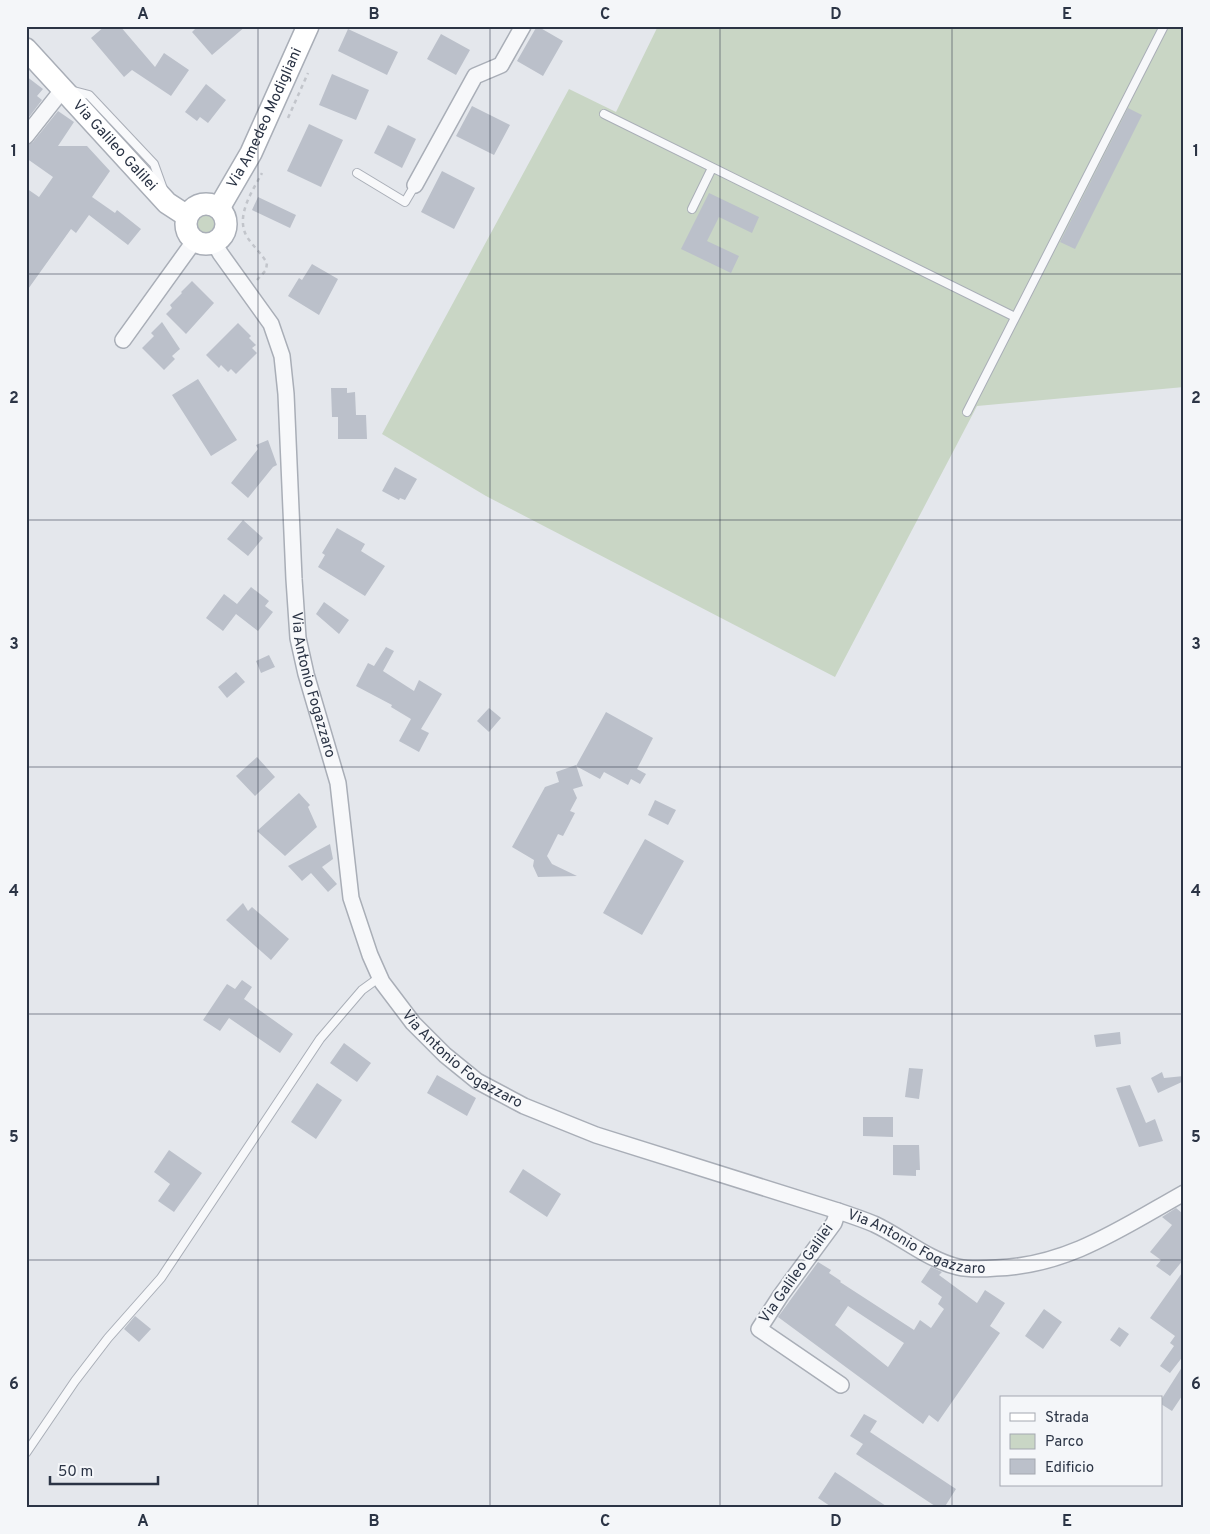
<svg xmlns="http://www.w3.org/2000/svg" width="1210" height="1534" font-family="Overpass,sans-serif">
<style>
.green{fill:#c9d6c5}
.building{fill:#bbc0ca;fill-rule:evenodd}
.lines{fill:none;stroke-linecap:round;stroke-linejoin:round}
.lane-casing{stroke:#a9aeb7;stroke-width:10}
.street-casing{stroke:#a9aeb7;stroke-width:18}
.secondary-casing{stroke:#a9aeb7;stroke-width:24}
.path{stroke:#c2c5cb;stroke-width:2.5;stroke-dasharray:4 4;stroke-linecap:butt}
.lane{stroke:#f7f8fa;stroke-width:8}
.street{stroke:#f7f8fa;stroke-width:15}
.secondary{stroke:#fff;stroke-width:21}
.grid{fill:none;stroke:#2b3445;stroke-width:1;stroke-opacity:0.55}
.labels{text-anchor:middle;dominant-baseline:central;stroke-width:4;stroke-linejoin:round;paint-order:stroke}
.street-label{font-size:15px;fill:#2b3445;stroke:#f4f6f9}
.neatline{fill:none;stroke:#2b3445;stroke-width:2}
.grid-label{font-size:16px;text-anchor:middle;font-weight:bold;fill:#2b3445}
</style>
<rect width="100%" height="100%" fill="#e4e7ec"/>
<path class="green" d="M658 26H1184V387L977 406 835 677 486 496 382 434 569 89 616 112Z
M197 224a9 9 0 1 1 18 0a9 9 0 1 1-18 0Z"/>
<path class="building" d="M105 26H120L155 67 164 53 189 70 171 96 132 70 124 77 91 38Z
M198 26H246L212 55 192 32Z
M537 26 563 41 543 76 517 61Z
M348 29 398 52 387 75 338 51Z
M441 34 470 50 456 75 427 59Z
M332 74 369 90 356 120 319 105Z
M26 76 43 89 37 96 42 100 26 121Z
M206 84 226 100 208 123 200 117 197 121 185 112Z
M472 106 510 125 494 155 456 136Z
M1128 108 1142 115 1075 249 1060 242Z
M58 111 74 122 58 146H87L110 171 92 197 115 213 117 210 141 229 128 245 89 215 76 233 71 229 26 292V188L39 197 53 177 26 158V145L33 142Z
M309 124 343 140 321 187 287 171Z
M388 125 416 139 402 168 374 153Z
M442 171 475 188 454 229 421 212Z
M709 193 759 217 752 233 719 217 707 241 739 256 731 273 681 249Z
M258 197 296 215 290 228 252 210Z
M312 264 338 279 319 315 288 296 299 278 302 280Z
M192 281 214 303 186 334 166 314 172 308 170 305 182 293 181 292Z
M162 322 180 349 172 356 175 359 164 370 142 348 154 336 151 333Z
M238 323 251 336 249 338 256 345 252 348 257 353 236 374 231 369 228 372 221 365 219 368 206 355Z
M198 379 237 440 211 456 172 395Z
M331 388H347V393L355 392 356 415H366L367 439H338V417H332Z
M268 440 277 465 273 467 248 498 231 483 258 449 256 445Z
M395 467 417 479 405 500 400 498 399 500 382 491Z
M243 520 263 538 248 556 227 539Z
M337 528 365 544 361 551 385 566 365 596 318 567 325 555 322 553Z
M251 587 269 601 265 606 273 612 258 631 236 614 223 631 206 618 224 594 237 604Z
M324 602 349 620 339 634 316 614Z
M386 647 394 651 383 671 414 691 419 680 442 694 421 729 429 733 419 752 399 741 411 719 391 707 392 705 356 686 368 663 374 666Z
M269 655 275 667 261 673 256 661Z
M236 672 245 682 227 698 218 687Z
M489 708 501 718 489 732 477 721Z
M606 712 653 738 637 769 646 774 640 784 631 779 628 785 604 772 600 779 576 766Z
M257 757 275 777 255 796 236 776Z
M576 765 583 786 573 789 577 798 570 811 575 813 563 836 558 834 547 856 552 864 577 876 538 877 533 866 534 860 512 847 545 787 559 782 556 772Z
M299 793 310 805 308 807 317 827 285 856 257 831Z
M655 800 676 810 668 825 648 815Z
M645 839 684 861 642 935 603 913Z
M330 844 333 859 322 867 337 884 328 892 311 873 302 881 288 866Z
M243 903 248 911 252 907 289 939 271 960 226 920Z
M242 980 252 987 244 999 293 1034 280 1053 229 1018 220 1031 203 1020 227 984 235 989Z
M1120 1032 1121 1044 1096 1047 1094 1035Z
M344 1043 371 1063 357 1082 330 1063Z
M909 1068 923 1069 919 1099 905 1097Z
M1162 1072 1164 1078 1184 1076V1081L1158 1093 1151 1078Z
M437 1075 476 1098 467 1116 427 1093Z
M317 1083 342 1100 316 1139 291 1122Z
M1130 1085 1146 1123 1155 1119 1163 1141 1139 1147 1116 1088Z
M863 1117H893V1137L863 1136Z
M893 1145H919L920 1170H916V1176L893 1175Z
M169 1150 202 1173 174 1212 158 1201 170 1184 154 1172Z
M523 1169 561 1194 547 1217 509 1192Z
M1176 1208 1182 1213 1184 1211V1259L1170 1276 1156 1266 1161 1260 1150 1252 1172 1225 1162 1217Z
M818 1262 831 1270 829 1273 841 1281 840 1282 914 1330 920 1320 931 1328 944 1309 938 1304 942 1297 921 1282 931 1267 942 1272 939 1275 977 1303 985 1290 1005 1303 990 1326 1000 1333 938 1422 929 1415 923 1424 778 1317ZM848 1306 904 1343 888 1367 835 1325Z
M1184 1270V1355L1170 1373 1160 1366 1174 1346 1170 1343 1175 1336 1150 1318Z
M1044 1309 1062 1322 1043 1349 1025 1336Z
M135 1316 151 1329 139 1342 124 1329Z
M1119 1327 1129 1334 1120 1347 1110 1340Z
M1184 1364V1393L1172 1411 1161 1404V1400Z
M864 1414 877 1421 870 1432 956 1489 944 1508H938L856 1454 863 1444 850 1436Z
M835 1472 889 1508H833L818 1498Z"/>
<g class="lines">
<defs>
<path id="lane" d="M70 90 89 95 154 164 163 189
M604 114 1015 317
M357 173 405 202 415 185
M692 209 712 168
M967 412 1164 26
M26 1453 75 1381 108 1338 161 1278 320 1039 362 990 380 977"/>
<g id="street">
<path d="M26 136 63 89"/>
<path d="M415 185 475 76 501 65 523 26"/>
<path id="s1" d="M214 242 220 253 271 324 282 356 286 394 294 579 298 638 306 674 338 783 351 898 370 955 382 982 413 1023 445 1055 477 1081 524 1106 596 1135 838 1211C850 1215 862 1219 874 1224 902 1237 928 1260 958 1267 971 1270 984 1269 996 1268 1068 1266 1123 1227 1184 1193"/>
<path d="M123 340 195 240"/>
<path d="M838 1211 834 1223 781 1295 759 1329 841 1385"/>
</g>
<g id="secondary">
<path id="s2" d="M26 49 167 203 187 216"/>
<circle cx="206" cy="224" r="20"/>
<path id="s3" d="M219 208 251 153 308 26"/>
</g>
</defs>
<use href="#lane" class="lane-casing"/>
<use href="#street" class="street-casing"/>
<use href="#secondary" class="secondary-casing"/>
<path class="path" d="M288 118 308 73
M257 280 266 270 267 263C261 253 253 246 247 237 235 216 252 192 262 173"/>
<use href="#lane" class="lane"/>
<use href="#street" class="street"/>
<use href="#secondary" class="secondary"/>
</g>
<path class="grid" d="M258 26V1508M490 26V1508M720 26V1508M952 26V1508M26 274H1184M26 520H1184M26 767H1184M26 1014H1184M26 1260H1184"/>
<g class="labels">
<g class="street-label">
<text stroke="none"><textPath href="#s3" startOffset="101">Via Amedeo Modigliani</textPath></text>
<text stroke="none"><textPath href="#s2" startOffset="131">Via Galileo Galilei</textPath></text>
<text stroke="none"><textPath href="#s1" startOffset="465">Via Antonio Fogazzaro</textPath></text>
<text stroke="none"><textPath href="#s1" startOffset="885">Via Antonio Fogazzaro</textPath></text>
<text stroke="none"><textPath href="#s1" startOffset="1380">Via Antonio Fogazzaro</textPath></text>
<text transform="translate(797 1274) rotate(-55)">Via Galileo Galilei</text>
</g>
</g>
<rect width="1210" height="1534" fill="none" stroke="#f4f6f9" stroke-width="55"/>
<rect x="1000" y="1396" width="162" height="90" fill="#f4f6f9" stroke="#a4a8b1"/>
<rect x="1010" y="1413" width="25" height="8" fill="#ffffff" stroke="#a4a8b1"/>
<text x="1045" y="1422" font-size="15" fill="#2b3445">Strada</text>
<rect x="1010" y="1434" width="25" height="15" fill="#c9d6c5" stroke="#a4a8b1"/>
<text x="1045" y="1446" font-size="15" fill="#2b3445">Parco</text>
<rect x="1010" y="1459" width="25" height="15" fill="#bbc0ca" stroke="#a4a8b1"/>
<text x="1045" y="1472" font-size="15" fill="#2b3445">Edificio</text>
<path d="M50 1476v8h108v-8" fill="none" stroke="#2b3445" stroke-width="2.5"/>
<text x="58" y="1476" font-size="15" fill="#2b3445" stroke="#f4f6f9" stroke-width="4" paint-order="stroke">50 m</text>
<rect x="28" y="28" width="1154" height="1478" class="neatline"/>
<g class="grid-label">
<text x="143" y="19">A</text>
<text x="374" y="19">B</text>
<text x="605" y="19">C</text>
<text x="836" y="19">D</text>
<text x="1067" y="19">E</text>
<text x="14" y="156">1</text>
<text x="1196" y="156">1</text>
<text x="14" y="403">2</text>
<text x="1196" y="403">2</text>
<text x="14" y="649">3</text>
<text x="1196" y="649">3</text>
<text x="14" y="896">4</text>
<text x="1196" y="896">4</text>
<text x="14" y="1142">5</text>
<text x="1196" y="1142">5</text>
<text x="14" y="1389">6</text>
<text x="1196" y="1389">6</text>
<text x="143" y="1526">A</text>
<text x="374" y="1526">B</text>
<text x="605" y="1526">C</text>
<text x="836" y="1526">D</text>
<text x="1067" y="1526">E</text>
</g>
</svg>
